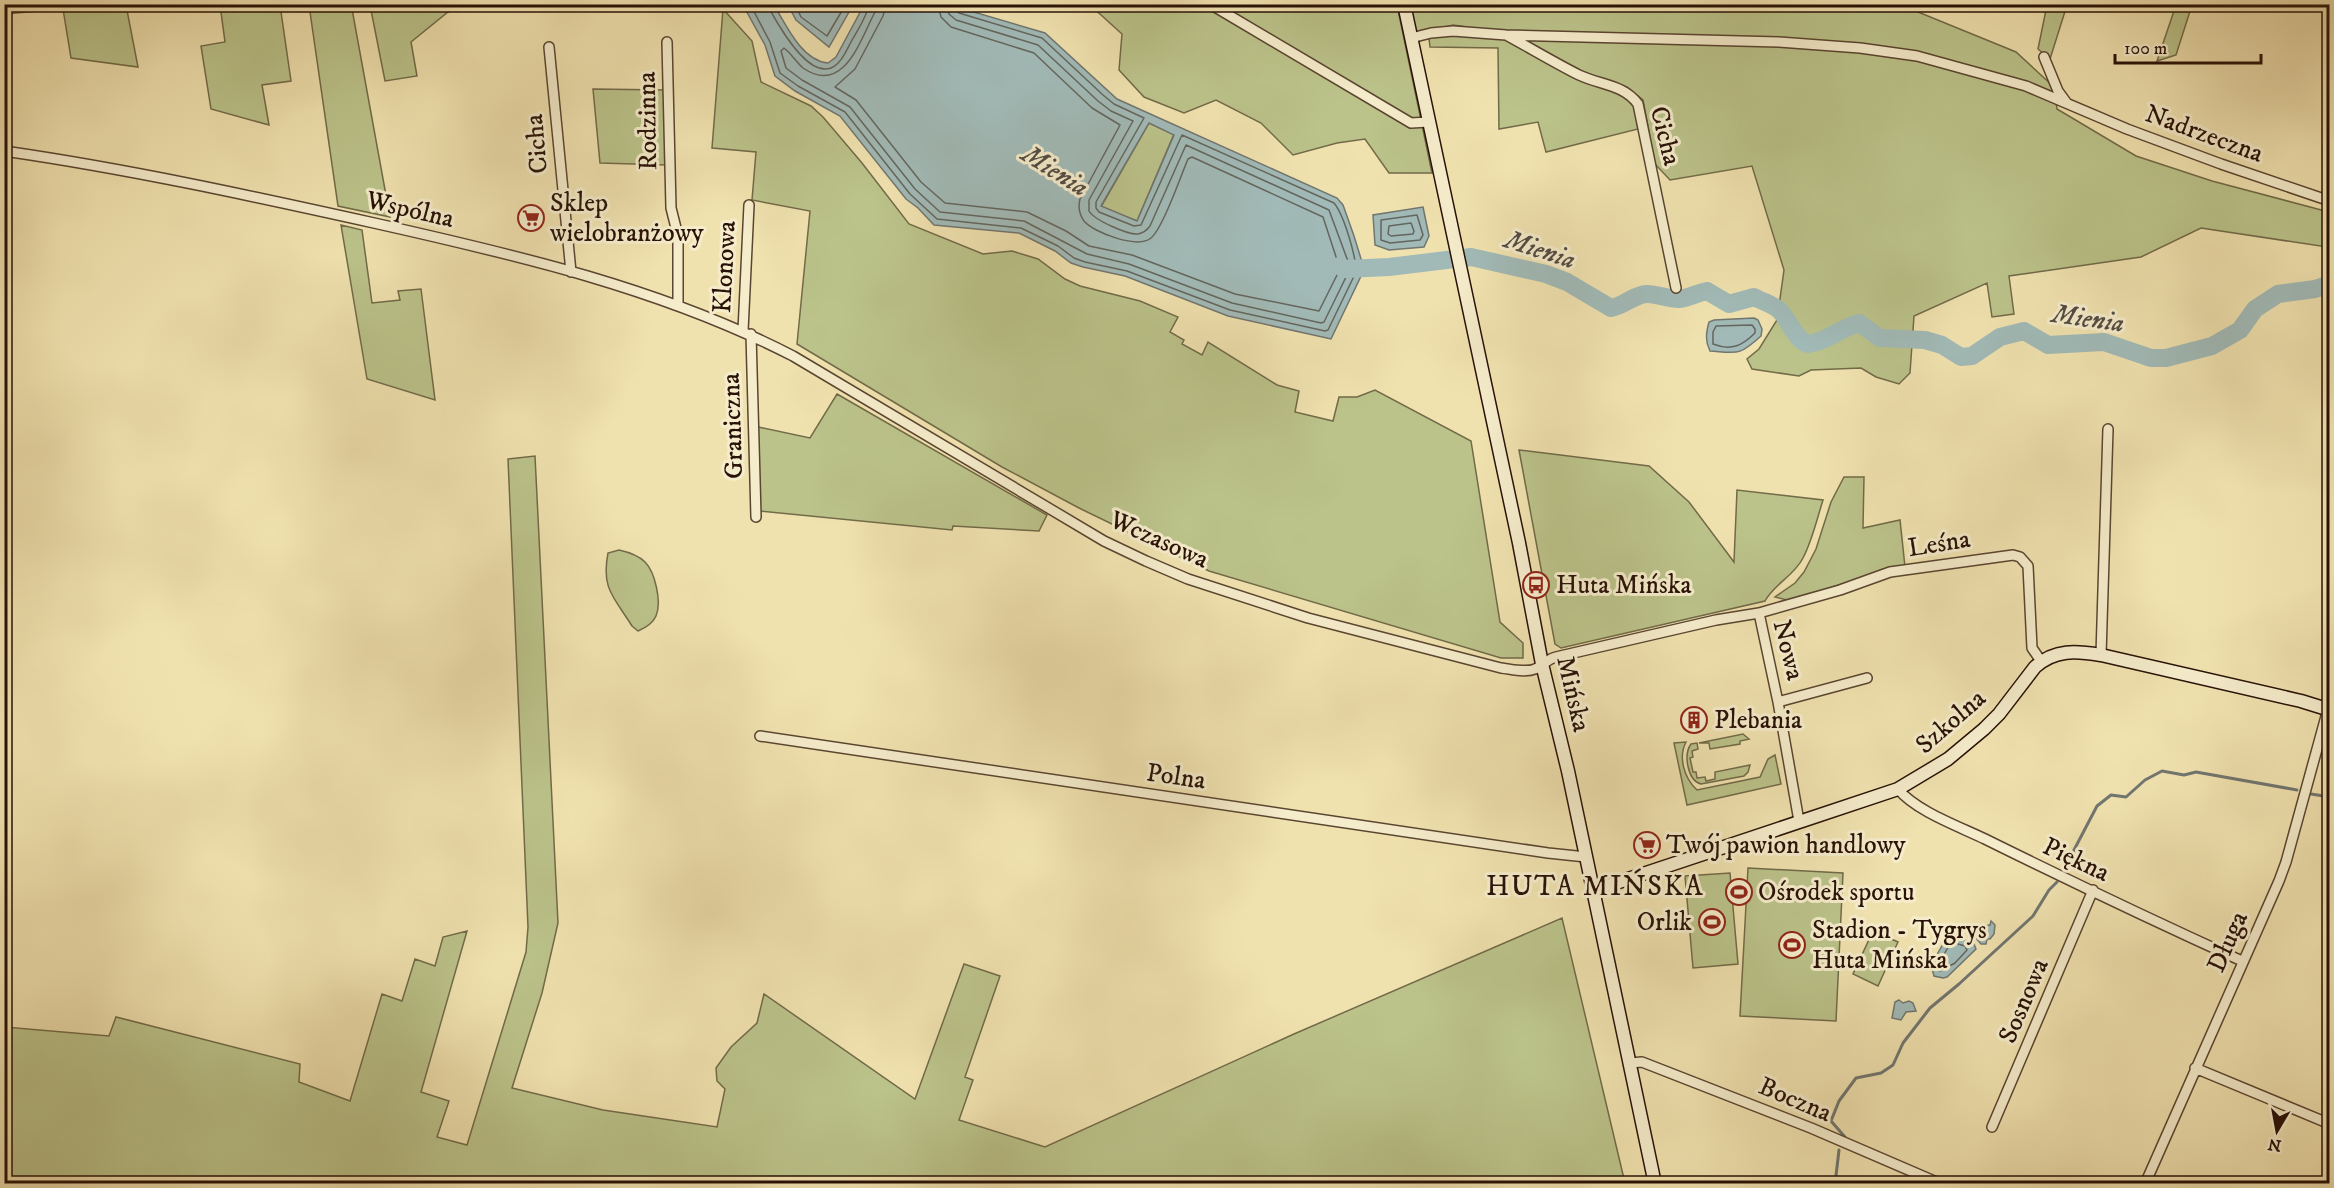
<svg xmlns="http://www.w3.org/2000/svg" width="2334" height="1188" font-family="'IM FELL DW Pica',serif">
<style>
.green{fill:#bbc38a;stroke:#726a48;stroke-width:1.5}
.water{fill:#a1bab7;stroke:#717670;stroke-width:1.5;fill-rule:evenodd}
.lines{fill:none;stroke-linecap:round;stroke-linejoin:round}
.shore{stroke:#64665e;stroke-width:1.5}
.stream{stroke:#717670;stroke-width:3}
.river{stroke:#a1bab7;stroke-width:18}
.street-casing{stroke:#5a4530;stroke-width:12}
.secondary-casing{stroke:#281106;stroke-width:15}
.street{stroke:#f5eccb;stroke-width:9}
.secondary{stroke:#f5eccb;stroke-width:12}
.labels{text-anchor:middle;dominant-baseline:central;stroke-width:6;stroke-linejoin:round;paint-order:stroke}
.street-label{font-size:26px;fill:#281106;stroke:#f5eccb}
.poi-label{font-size:26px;fill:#281106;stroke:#f5eccb;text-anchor:start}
.water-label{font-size:27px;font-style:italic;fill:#524c44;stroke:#f5eccb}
.quarter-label{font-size:28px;letter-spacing:1.5px;fill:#281106;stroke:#f5eccb}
</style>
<rect width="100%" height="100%" fill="#f0e2af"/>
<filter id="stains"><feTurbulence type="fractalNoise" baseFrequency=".00333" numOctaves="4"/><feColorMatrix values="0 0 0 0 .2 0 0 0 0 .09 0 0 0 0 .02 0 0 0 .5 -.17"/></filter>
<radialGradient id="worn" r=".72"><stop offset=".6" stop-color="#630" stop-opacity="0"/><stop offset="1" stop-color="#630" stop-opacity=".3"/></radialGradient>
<path class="green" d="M5 4 126 5 138 67 71 58 63 9 5 14Z
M220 5H280L291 81 262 85 269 125 211 109 201 46 225 42Z
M309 5H368L352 9 390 217 338 206Z
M370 5 482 4V5L448 12 411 42 417 76 385 81Z
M1090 5H1397L1432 173H1389L1365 139 1337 143 1293 155 1261 123 1216 100 1184 113 1144 97 1119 70 1122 34Z
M1407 5H1901L2016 52 2054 87 2057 109 2136 156 2212 181 2329 212V238L2327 247 2201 228 2141 257 2009 276 2014 314 1992 317 1987 283 1914 316 1910 373 1899 384 1876 377 1861 368 1811 370 1799 376 1752 369 1747 359 1759 349 1777 320 1784 270 1752 166 1670 180 1655 164 1643 100 1627 87 1584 73 1509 33 1453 25 1413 35Z
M2047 5H2067L2050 59 2038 49Z
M2176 5H2192L2176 55 2157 61Z
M723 9 752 41 761 82 811 106 823 117 862 163 909 224 983 254 1012 251 1038 259 1065 279 1080 286 1140 301 1178 317 1170 332 1184 340 1182 344 1202 355 1208 342 1277 385 1299 391 1295 412 1333 421 1339 397H1357L1375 390 1471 441 1500 622 1523 643V658H1501L1209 571 1079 508 1002 467 797 344 810 211 752 200 756 152 712 148Z
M1452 30 1502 37 1615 90 1634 105 1638 129 1546 152 1538 122 1499 129 1498 48 1430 47 1429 38Z
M593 89 665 90 666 165 600 163Z
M1149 123 1174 134 1137 221 1101 207Z
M341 225 362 230 372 303 400 300 398 291 421 289 435 400 367 379Z
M2329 368V427H2324Z
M837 394 1047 515 1039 531 953 526 952 530 759 511 758 427 810 438Z
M1519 450 1649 466 1689 502 1734 562 1737 490 1823 500C1817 519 1812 541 1803 558 1794 576 1774 584 1765 601L1561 648 1555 644Z
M535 456 558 923 542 993 512 1088 603 1110 717 1127 725 1089 717 1081 716 1068 731 1047 757 1023 764 994 915 1099 964 964 1000 976 965 1077 973 1080 959 1120 1045 1147 1294 1034 1562 918 1625 1183H5V1027L109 1036 116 1017 300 1064 299 1082 350 1101 382 994 402 1001 415 959 435 966 443 937 467 931 421 1092 449 1101 437 1137 467 1145 526 952 528 927 508 459Z
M1844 477H1864L1863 528 1900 520 1905 567 1835 586 1791 601 1775 597 1795 583 1804 572 1816 549 1831 502Z
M619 550C628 552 638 555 645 562 655 572 662 602 656 616 653 623 645 628 638 631L632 626C614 597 601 589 608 553Z
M1743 734 1749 739 1740 741V744L1710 749 1709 743H1699Z
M1686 742C1678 757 1684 778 1697 790L1760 777 1768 759 1775 755 1781 784 1687 805 1674 743Z
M1697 743 1698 749 1692 751 1693 757 1690 758 1693 772H1696L1697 778 1705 777 1706 781 1715 779V772L1750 765 1748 772 1744 776 1701 784C1688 781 1683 755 1691 744Z
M1748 868 1843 873 1836 1021 1740 1016Z
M1730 873 1738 964 1693 968 1685 876Z
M1873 931 1898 942 1878 986 1853 974Z"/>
<path class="water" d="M743 5H774C786 25 802 61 828 63L836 57 864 5H950L1045 33 1117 99 1337 198 1343 205 1354 236 1362 262V274L1331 339 1228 316 1125 276 1083 267 1071 263 1055 251 1019 233 934 225 918 208 906 199 840 116 795 91 775 76 765 45ZM1149 123 1174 135 1137 221 1101 206Z
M788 5H853L829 47 796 20Z
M1423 207 1429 236 1424 247 1389 250 1375 245 1373 215Z
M1754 318 1758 320 1762 329 1761 336C1739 356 1738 353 1710 351 1705 341 1706 333 1709 322L1714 320Z
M1991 921 1995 925 1994 934 1990 939H1987L1986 944H1981L1974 936 1978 935V927L1990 925Z
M1953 935 1974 944 1976 949 1947 977 1943 978 1934 976 1931 965 1947 937Z
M1899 1000 1903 1003 1909 1001 1913 1003 1916 1011 1906 1012 1901 1020 1892 1018 1895 1002Z"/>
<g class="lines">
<path class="shore" d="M750 4 770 42 780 73 798 86 845 112 910 194 937 219 1021 228 1058 246 1074 258 1085 262 1127 271 1230 310 1325 331 1328 330 1356 272C1356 256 1344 215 1334 203L1182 135 1141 225 1134 226 1099 212 1096 208V202L1144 118 1114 104 1103 95 1042 38 959 13 955 9V4
M769 4 770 10C779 26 807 77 831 68 841 64 846 51 851 42 857 31 867 17 869 4
M795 4 801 17 827 36 846 4
M876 4 875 12C860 40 844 96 803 68 796 62 791 53 784 48L781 51 786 68 802 80 850 107 915 189 940 212 1024 221 1087 254 1129 264 1232 303 1321 323 1324 322 1349 271V264L1329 210 1186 145 1150 226C1147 230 1144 233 1138 234 1128 235 1094 220 1089 211V200L1133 121 1111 111 1098 101 1038 45 956 20 949 14 947 4
M886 4 883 16 855 69 835 87 856 100 921 182 945 203 1027 212 1066 231 1089 246 1132 255 1235 294 1319 311 1340 269 1323 217 1192 157 1188 159C1181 175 1163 228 1151 238 1138 249 1094 233 1084 221 1079 214 1078 207 1080 199L1120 125 1092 108 1034 53 951 27 941 17 938 4
M1417 215 1423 235 1420 240 1390 243 1381 240V220Z
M1411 223 1414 231 1413 234 1391 236 1388 234 1389 226Z
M1752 325 1755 329V333C1742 346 1731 351 1713 344V332L1716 326Z
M1951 942 1965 946 1967 950 1955 963 1940 971 1938 965Z"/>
<path class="stream" d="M2311 794 2330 797
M2063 871 2097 806 2111 795 2126 797 2145 780 2162 771 2184 775 2196 772 2297 790
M1845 1137 1831 1121 1839 1101 1856 1078 1881 1073 1893 1065 1903 1043 1930 1008 1959 984 2033 916 2049 890 2057 882
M1835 1184 1839 1150"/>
<path class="river" d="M1339 266 1346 269 1389 267 1471 257 1546 274 1567 282 1611 308C1624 306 1633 295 1646 294 1655 293 1667 299 1679 299 1689 298 1697 293 1707 291L1729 304 1754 297C1763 302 1773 304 1780 311 1790 321 1795 340 1808 344 1826 342 1841 328 1859 323L1880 338 1925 340 1942 345 1961 357 1972 356 2000 337 2024 331 2048 345 2104 342 2151 358H2166L2212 346 2240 330 2255 309 2278 294 2315 289 2330 284"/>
<defs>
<path id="street" d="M1210 4 1411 123 1429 122
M1508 36C1532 49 1555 63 1579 75 1600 85 1623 84 1638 104L1676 288
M1411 38 1431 33 1453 31 1506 35 1779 42 1860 48 1917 56 2026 86 2127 129 2221 164 2330 201
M667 42 671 208 678 236V306
M549 47 571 272
M2044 57 2058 91 2066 102
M4 151C129 169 252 196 374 223 517 255 663 289 793 356L1104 541 1146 561 1188 579 1308 618 1501 668C1511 669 1526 673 1535 669 1543 666 1547 659 1556 657L1716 620 1759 613 1778 702 1799 821
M743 331 749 205
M751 334 756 517
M1759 613 1840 590 1890 572 2013 555 2020 557 2028 566 2032 648 2041 661
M2101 655 2108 429
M1778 702 1867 678
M760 736 1548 853 1586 857
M1898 789C1916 811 1958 826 1985 839 2070 881 2156 922 2242 961
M1630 1063 1642 1062 1811 1128 1941 1184
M2195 1068 2330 1124
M1992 1127 2093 890
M2145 1184 2279 881 2286 862 2328 709"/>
<path id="secondary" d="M1404 4 1519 543 1542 664 1568 771 1655 1184
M1594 892 1601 888 1898 789 1948 759 1984 729 1999 714 2035 667C2055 649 2076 651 2101 655L2301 701 2330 710"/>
</defs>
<use href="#street" class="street-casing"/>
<use href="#secondary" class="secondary-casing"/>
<use href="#street" class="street"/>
<use href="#secondary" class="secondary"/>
</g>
<defs>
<symbol id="supermarket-ring" viewBox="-11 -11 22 22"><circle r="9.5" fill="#f5eccb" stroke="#8f2418" stroke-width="1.5"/><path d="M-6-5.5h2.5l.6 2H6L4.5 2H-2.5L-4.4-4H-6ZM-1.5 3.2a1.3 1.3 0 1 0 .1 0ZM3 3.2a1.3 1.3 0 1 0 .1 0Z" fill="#8f2418"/></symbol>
<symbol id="bus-ring" viewBox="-11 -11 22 22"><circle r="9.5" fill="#f5eccb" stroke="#8f2418" stroke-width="1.5"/><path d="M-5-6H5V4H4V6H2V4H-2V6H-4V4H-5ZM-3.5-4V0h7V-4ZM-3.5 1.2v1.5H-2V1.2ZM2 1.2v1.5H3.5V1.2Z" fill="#8f2418"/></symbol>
<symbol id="building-ring" viewBox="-11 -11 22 22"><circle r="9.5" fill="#f5eccb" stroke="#8f2418" stroke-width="1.5"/><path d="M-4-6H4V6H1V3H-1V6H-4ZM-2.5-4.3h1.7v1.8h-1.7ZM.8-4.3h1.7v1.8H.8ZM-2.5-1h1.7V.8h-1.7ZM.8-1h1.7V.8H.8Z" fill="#8f2418"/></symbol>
<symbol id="stadium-ring" viewBox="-11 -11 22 22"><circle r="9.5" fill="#f5eccb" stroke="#8f2418" stroke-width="1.5"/><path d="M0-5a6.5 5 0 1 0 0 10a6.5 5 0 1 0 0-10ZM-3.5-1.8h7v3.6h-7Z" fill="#8f2418"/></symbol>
</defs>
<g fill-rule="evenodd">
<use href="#supermarket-ring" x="516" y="203" width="30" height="30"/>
<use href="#bus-ring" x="1521" y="570" width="30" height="30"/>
<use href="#building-ring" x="1679" y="705" width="30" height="30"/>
<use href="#supermarket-ring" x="1632" y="830" width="30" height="30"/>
<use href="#stadium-ring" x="1724" y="877" width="30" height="30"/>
<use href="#stadium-ring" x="1697" y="907" width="30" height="30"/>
<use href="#stadium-ring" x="1777" y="930" width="30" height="30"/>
</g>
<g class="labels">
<g class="street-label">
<text transform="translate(648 121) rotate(-91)">Rodzinna</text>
<text transform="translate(2204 134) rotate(20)">Nadrzeczna</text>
<text transform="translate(1665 136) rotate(76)">Cicha</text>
<text transform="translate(537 144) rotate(-95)">Cicha</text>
<text transform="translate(410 210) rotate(13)">Wspólna</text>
<text transform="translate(725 267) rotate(-87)">Klonowa</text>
<text transform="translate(733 426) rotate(-92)">Graniczna</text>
<text transform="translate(1159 540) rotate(24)">Wczasowa</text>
<text transform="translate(1939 544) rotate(-9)">Leśna</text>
<text transform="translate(1788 650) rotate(76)">Nowa</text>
<text transform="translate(1573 694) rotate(77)">Mińska</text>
<text transform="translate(1951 722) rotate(-41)">Szkolna</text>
<text transform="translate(1176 777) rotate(8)">Polna</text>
<text transform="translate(2076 860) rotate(25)">Piękna</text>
<text transform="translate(2228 942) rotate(-66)">Długa</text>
<text transform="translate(2024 1001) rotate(-67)">Sosnowa</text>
<text transform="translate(1795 1100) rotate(23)">Boczna</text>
</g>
<g class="poi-label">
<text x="550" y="203">Sklep<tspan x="550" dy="30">wielobranżowy</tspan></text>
<text x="1556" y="585">Huta Mińska</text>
<text x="1714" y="720">Plebania</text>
<text x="1666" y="845">Twój pawion handlowy</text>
<text x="1758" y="892">Ośrodek sportu</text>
<text x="1692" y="922" text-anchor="end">Orlik</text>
<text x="1812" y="930">Stadion - Tygrys<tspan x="1812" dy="30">Huta Mińska</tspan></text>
</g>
<g class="water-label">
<text transform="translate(1055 171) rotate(32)">Mienia</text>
<text transform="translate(1540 250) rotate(18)">Mienia</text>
<text transform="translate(2088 319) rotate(8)">Mienia</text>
</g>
<g class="quarter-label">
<text x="1595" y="886">HUTA MIŃSKA</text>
</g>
</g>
<rect width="2334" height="1188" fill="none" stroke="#f0e2af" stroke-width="24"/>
<rect x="6" y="6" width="2322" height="1176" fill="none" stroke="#281106" stroke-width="3"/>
<rect x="12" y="12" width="2310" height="1164" fill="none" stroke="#281106" stroke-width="1.5"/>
<g transform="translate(2277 1131) rotate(190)" stroke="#f5eccb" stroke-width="4.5" paint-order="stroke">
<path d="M0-4.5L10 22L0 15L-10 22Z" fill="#281106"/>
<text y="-9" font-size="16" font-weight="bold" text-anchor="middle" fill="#281106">N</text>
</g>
<path d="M2115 54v9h146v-9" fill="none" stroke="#281106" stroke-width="3"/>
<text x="2124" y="54" font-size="18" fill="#281106" stroke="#f5eccb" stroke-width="4.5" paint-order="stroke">100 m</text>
<rect width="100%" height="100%" filter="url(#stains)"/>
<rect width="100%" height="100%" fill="url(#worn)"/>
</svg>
